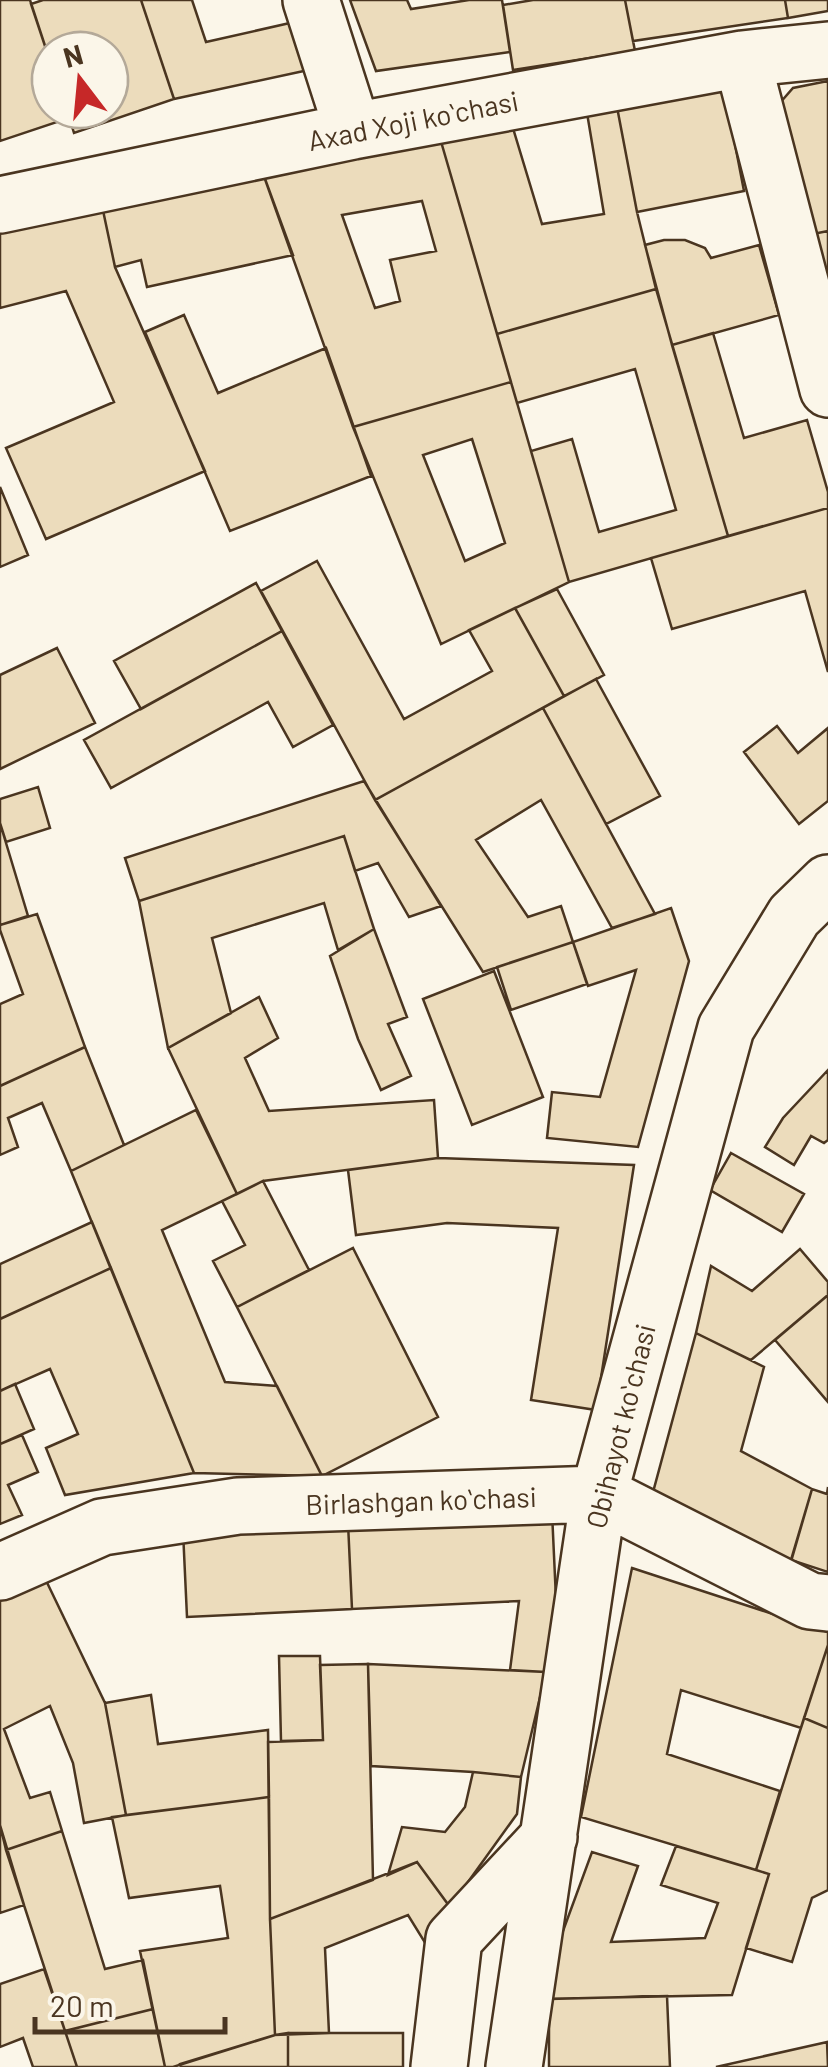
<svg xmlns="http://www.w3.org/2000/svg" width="828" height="2067" font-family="Barlow,sans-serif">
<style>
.building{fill:#ecdcbc;stroke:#4a3520;stroke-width:2.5;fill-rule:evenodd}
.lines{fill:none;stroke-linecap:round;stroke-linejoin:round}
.minor-casing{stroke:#4a3520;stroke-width:60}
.minor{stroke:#fbf6e9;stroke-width:55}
.labels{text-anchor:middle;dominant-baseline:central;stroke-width:8;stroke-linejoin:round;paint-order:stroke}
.street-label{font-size:28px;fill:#4a3520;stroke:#fbf6e9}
</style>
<rect width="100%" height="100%" fill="#fbf6e9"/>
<path class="building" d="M0 0H30L50 61V110H67L69 118 0 141Z
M43 0H141L174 99 74 133 67 110H110V50H50V61L31 4Z
M141 0H192L206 42 303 20 313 69 174 99Z
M350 0H407L411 9 469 0H502L510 52 376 71Z
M533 0H625L635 51 513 70 503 5Z
M625 0H785L788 18 633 41Z
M785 0H828V11L788 18Z
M828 81V231L803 236 779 104 793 88Z
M724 87 744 191 637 212 617 107Z
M617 107 637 212 656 289 497 334 440 138 512 125 542 224 604 214 587 113Z
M440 138 511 382 353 427 261 168ZM422 201 436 251 390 260 400 301 375 308 342 215Z
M261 168 293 255 147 287 141 260 115 267 101 201Z
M101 201 115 267 205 471 46 539 6 448 114 402 66 291 0 308V226Z
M828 231V276L810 279 803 236Z
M664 240H685L705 248 711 258 759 245 779 315 672 345 645 245Z
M656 289 728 536 569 582 531 451 572 439 599 532 676 510 635 369 517 403 497 334Z
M184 315 218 393 326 348 371 476 230 531 145 332Z
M713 333 744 438 807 420 828 492V508L728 536 672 345Z
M511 382 569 582 441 644 353 427ZM472 439 505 543 465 561 423 455Z
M0 487 28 555 0 567Z
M828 508V672L805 591 672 629 651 558Z
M317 561 404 719 492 671 469 630 515 608 564 696 375 800 261 591Z
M256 583 282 631 141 709 114 661Z
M557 589 604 675 564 696 515 608Z
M282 631 333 725 293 747 268 702 111 788 84 740Z
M57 648 95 723 0 769V675Z
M596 679 660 796 606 824 543 708Z
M543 708 655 914 612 928 541 800 476 840 528 917 561 906 573 942 483 972 375 800Z
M777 726 798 753 828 728V801L799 824 744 752Z
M364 781 441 906 409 917 378 863 355 871 344 836 139 901 125 858Z
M38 787 50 828 6 842 0 823V799Z
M0 823 28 916 0 925Z
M344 836 374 929 338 950 324 903 212 938 231 1013 168 1048 139 901Z
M671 908 689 961 638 1147 547 1138 552 1092 600 1097 636 970 588 986 573 942Z
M37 914 85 1047 0 1086V1004L23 994 0 930V925Z
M374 929 407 1017 388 1024 411 1076 381 1090 358 1039 330 956Z
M573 942 587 984 511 1010 497 967Z
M494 971 543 1097 472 1125 423 999Z
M259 997 278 1038 245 1058 269 1111 434 1100 438 1158 263 1181 237 1194 168 1048Z
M85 1047 124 1145 71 1171 42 1103 8 1118 18 1147 0 1155V1086Z
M828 1070V1140L824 1143 811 1136 794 1165 765 1147 783 1118Z
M196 1110 237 1194 162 1230 225 1382 277 1386 322 1476 194 1473 71 1171Z
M731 1153 804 1194 782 1232 710 1190Z
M438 1158 634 1165 596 1410 531 1400 558 1228 447 1223 356 1235 348 1170Z
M263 1181 309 1270 237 1307 213 1261 245 1245 222 1201Z
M92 1222 111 1268 0 1319V1264Z
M353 1248 438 1417 322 1476 237 1307Z
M800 1249 828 1282V1295L751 1360 696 1333 711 1266 752 1291Z
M111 1268 194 1473 65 1495 46 1448 78 1434 50 1369 0 1391V1319Z
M828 1295V1402L775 1340Z
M696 1333 764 1367 741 1451 812 1489 788 1572 652 1496Z
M15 1384 34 1429 0 1444V1391Z
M22 1435 38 1472 8 1485 22 1515 0 1524V1444Z
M828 1487V1572L791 1560 812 1489 827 1494Z
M552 1512 556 1599 546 1672 510 1670 519 1601 352 1609 348 1523Z
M348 1523 352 1609 187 1617 183 1531Z
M40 1568 105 1703 126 1815 84 1823 73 1763 50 1706 4 1729 30 1798 50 1792 62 1831 6 1850 0 1825V1592Z
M632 1568 828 1632V1645L801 1728 681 1690 667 1754 780 1791 756 1870 581 1817Z
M828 1645V1728L804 1718Z
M279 1656H320L323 1740 281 1741Z
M368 1664 373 1880 270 1919 268 1742 323 1740 320 1665Z
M368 1664 546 1672 521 1777 473 1772 371 1766Z
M151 1695 158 1744 268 1730 269 1797 126 1815 105 1703Z
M804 1718 828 1728V1890L812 1898 792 1962 746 1948 769 1874 756 1870Z
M473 1772 521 1777 517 1814 450 1907 417 1862 388 1875 402 1827 445 1832 465 1807Z
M269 1797 270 1919 275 2035 173 2067H165L140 1951 228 1938 220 1886 129 1898 112 1817Z
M0 1825 24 1905 0 1913Z
M62 1831 105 1969 143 1960 153 2009 65 2031 6 1850Z
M676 1846 769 1874 732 1995 538 1999 592 1852 638 1866 611 1942 705 1938 718 1903 661 1885Z
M417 1862 450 1907 432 1954 408 1915 325 1948 329 2033 275 2035 270 1919Z
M44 1969 65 2031 77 2067H33L23 2038 0 2047V1984Z
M667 1996 670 2067H549V1999Z
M153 2009 165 2067H77L65 2031Z
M288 2033V2067H181L180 2064 275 2035Z
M288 2033H403V2067H288Z
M827 2042 828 2067H716Z"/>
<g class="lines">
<defs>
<path id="minor" d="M311 0 353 131
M742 59 828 389
M0 205 353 131 742 59 828 50
M0 1572 102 1527 238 1506 599 1494 810 1601 828 1603
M439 2067 454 1939 549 1837
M514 2067 599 1494 726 1028 794 916 828 883"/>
</defs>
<use href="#minor" class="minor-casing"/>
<use href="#minor" class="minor"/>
</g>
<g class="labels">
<g class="street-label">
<text transform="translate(413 120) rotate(-11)">Axad Xoji koʻchasi</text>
<text transform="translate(620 1426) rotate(-76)">Obihayot koʻchasi</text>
<text transform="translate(421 1500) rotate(-2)">Birlashgan koʻchasi</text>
</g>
</g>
<g transform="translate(80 80) rotate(344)"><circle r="48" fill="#fbf6e9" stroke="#b4a999" stroke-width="2.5"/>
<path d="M0-8L18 38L0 25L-18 38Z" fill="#c62828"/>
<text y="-15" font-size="28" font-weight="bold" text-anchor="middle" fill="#4a3520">N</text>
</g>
<path d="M35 2017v15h190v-15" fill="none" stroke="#4a3520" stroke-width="5"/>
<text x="50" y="2017" font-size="30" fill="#4a3520" stroke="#fbf6e9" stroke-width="8" paint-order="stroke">20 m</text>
</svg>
